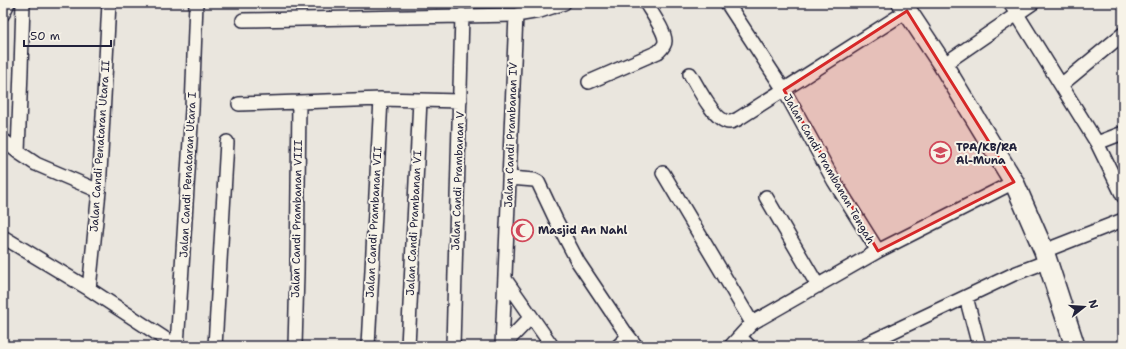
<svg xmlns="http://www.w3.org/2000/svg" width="1126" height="349" font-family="'Shantell Sans',sans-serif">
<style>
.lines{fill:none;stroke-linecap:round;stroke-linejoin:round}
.street-casing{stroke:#22223b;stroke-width:16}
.secondary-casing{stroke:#22223b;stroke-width:22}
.street{stroke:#f7f3e8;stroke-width:13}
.secondary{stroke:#f7f3e8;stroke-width:19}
.marked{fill:#d62828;fill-opacity:0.2;stroke:#d62828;stroke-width:3;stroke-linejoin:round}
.labels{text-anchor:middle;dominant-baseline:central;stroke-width:4;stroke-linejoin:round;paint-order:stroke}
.street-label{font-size:11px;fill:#22223b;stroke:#f7f3e8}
.poi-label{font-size:11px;font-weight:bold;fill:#22223b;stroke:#f7f3e8;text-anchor:start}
</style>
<rect width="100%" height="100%" fill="#eae6de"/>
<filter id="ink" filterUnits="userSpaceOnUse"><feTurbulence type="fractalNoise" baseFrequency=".025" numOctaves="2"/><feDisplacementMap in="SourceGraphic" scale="8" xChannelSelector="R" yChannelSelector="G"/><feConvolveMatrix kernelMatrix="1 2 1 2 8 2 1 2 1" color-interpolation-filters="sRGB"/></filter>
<g filter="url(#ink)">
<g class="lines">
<defs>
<path id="street" d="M727 3 784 90 834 181 878 251
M1010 3 1097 143 1123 196
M3 14 8 3
M243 20 516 15 540 11 564 3
M943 65 1033 3
M690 74C697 86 715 122 729 122 732 122 736 120 738 119L907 11
M589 82 658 52C661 49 665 46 665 41 665 31 651 12 646 3
M1061 85 1123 34
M239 104 299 102
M3 140 18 152 36 164 99 191
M1097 143 1123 133
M18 152 21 70 23 3
M663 173 752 323
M510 178 534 180 538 182 556 220 578 262 625 332 636 346
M766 197 818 286
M3 237 89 289 176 346
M1044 251 1123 220
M505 279 552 346
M89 289 99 191 109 3
M966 297 979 346
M740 337 749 346
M177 346 192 109 196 3
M215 346 227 142
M295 346 297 273 299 102 381 99 460 101
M368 346 381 99
M408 346 420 100
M453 346 462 15
M502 346 516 15
M503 346 531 317
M618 346 628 337
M731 346 752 323 878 251 1014 182
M862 346 1014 274 1048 261"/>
<path id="secondary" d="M902 3 943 65 1014 182 1044 251 1075 346"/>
</defs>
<use href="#street" class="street-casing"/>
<use href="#secondary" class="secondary-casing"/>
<use href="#street" class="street"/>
<use href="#secondary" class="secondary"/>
</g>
</g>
<path class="marked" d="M907 11 1014 182 878 251 784 90Z"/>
<defs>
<symbol id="school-ring" viewBox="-11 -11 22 22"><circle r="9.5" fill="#f7f3e8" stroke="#d1495b" stroke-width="1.5"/><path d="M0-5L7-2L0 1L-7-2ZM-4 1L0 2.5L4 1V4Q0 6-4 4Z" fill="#d1495b"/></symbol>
<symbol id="mosque-ring" viewBox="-11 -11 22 22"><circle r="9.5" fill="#f7f3e8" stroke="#d1495b" stroke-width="1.5"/><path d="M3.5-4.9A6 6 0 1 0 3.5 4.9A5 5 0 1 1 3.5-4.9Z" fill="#d1495b"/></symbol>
</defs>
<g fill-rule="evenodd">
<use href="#school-ring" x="928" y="140" width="25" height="25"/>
<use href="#mosque-ring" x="510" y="218" width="25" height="25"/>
</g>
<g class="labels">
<g class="street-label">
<text transform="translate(511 135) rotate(-88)">Jalan Candi Prambanan IV</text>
<text transform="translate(100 146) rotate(-86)">Jalan Candi Penataran Utara II</text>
<text transform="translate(829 169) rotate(60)">Jalan Candi Prambanan Tengah</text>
<text transform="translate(188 175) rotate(-87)">Jalan Candi Penataran Utara I</text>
<text transform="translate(458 181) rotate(-88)">Jalan Candi Prambanan V</text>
<text transform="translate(297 219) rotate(-89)">Jalan Candi Prambanan VIII</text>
<text transform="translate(374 222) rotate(-87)">Jalan Candi Prambanan VII</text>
<text transform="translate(414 223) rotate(-87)">Jalan Candi Prambanan VI</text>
</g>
<g class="poi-label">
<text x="956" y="147">TPA/KB/RA<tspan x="956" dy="13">Al-Muna</tspan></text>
<text x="538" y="230">Masjid An Nahl</text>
</g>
</g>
<rect width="1126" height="349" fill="none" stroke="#f7f3e8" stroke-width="16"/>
<rect x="8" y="8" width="1110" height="333" fill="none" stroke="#22223b" stroke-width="1.5" filter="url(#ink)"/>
<g transform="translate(1084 307) rotate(73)" stroke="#f7f3e8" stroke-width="3" paint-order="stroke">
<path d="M0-3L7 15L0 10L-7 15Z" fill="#22223b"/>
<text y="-6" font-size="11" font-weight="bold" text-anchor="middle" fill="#22223b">N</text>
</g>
<path d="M24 40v6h87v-6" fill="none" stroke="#22223b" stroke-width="2"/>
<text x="30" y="40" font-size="12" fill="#22223b" stroke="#f7f3e8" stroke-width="3" paint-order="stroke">50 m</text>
</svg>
